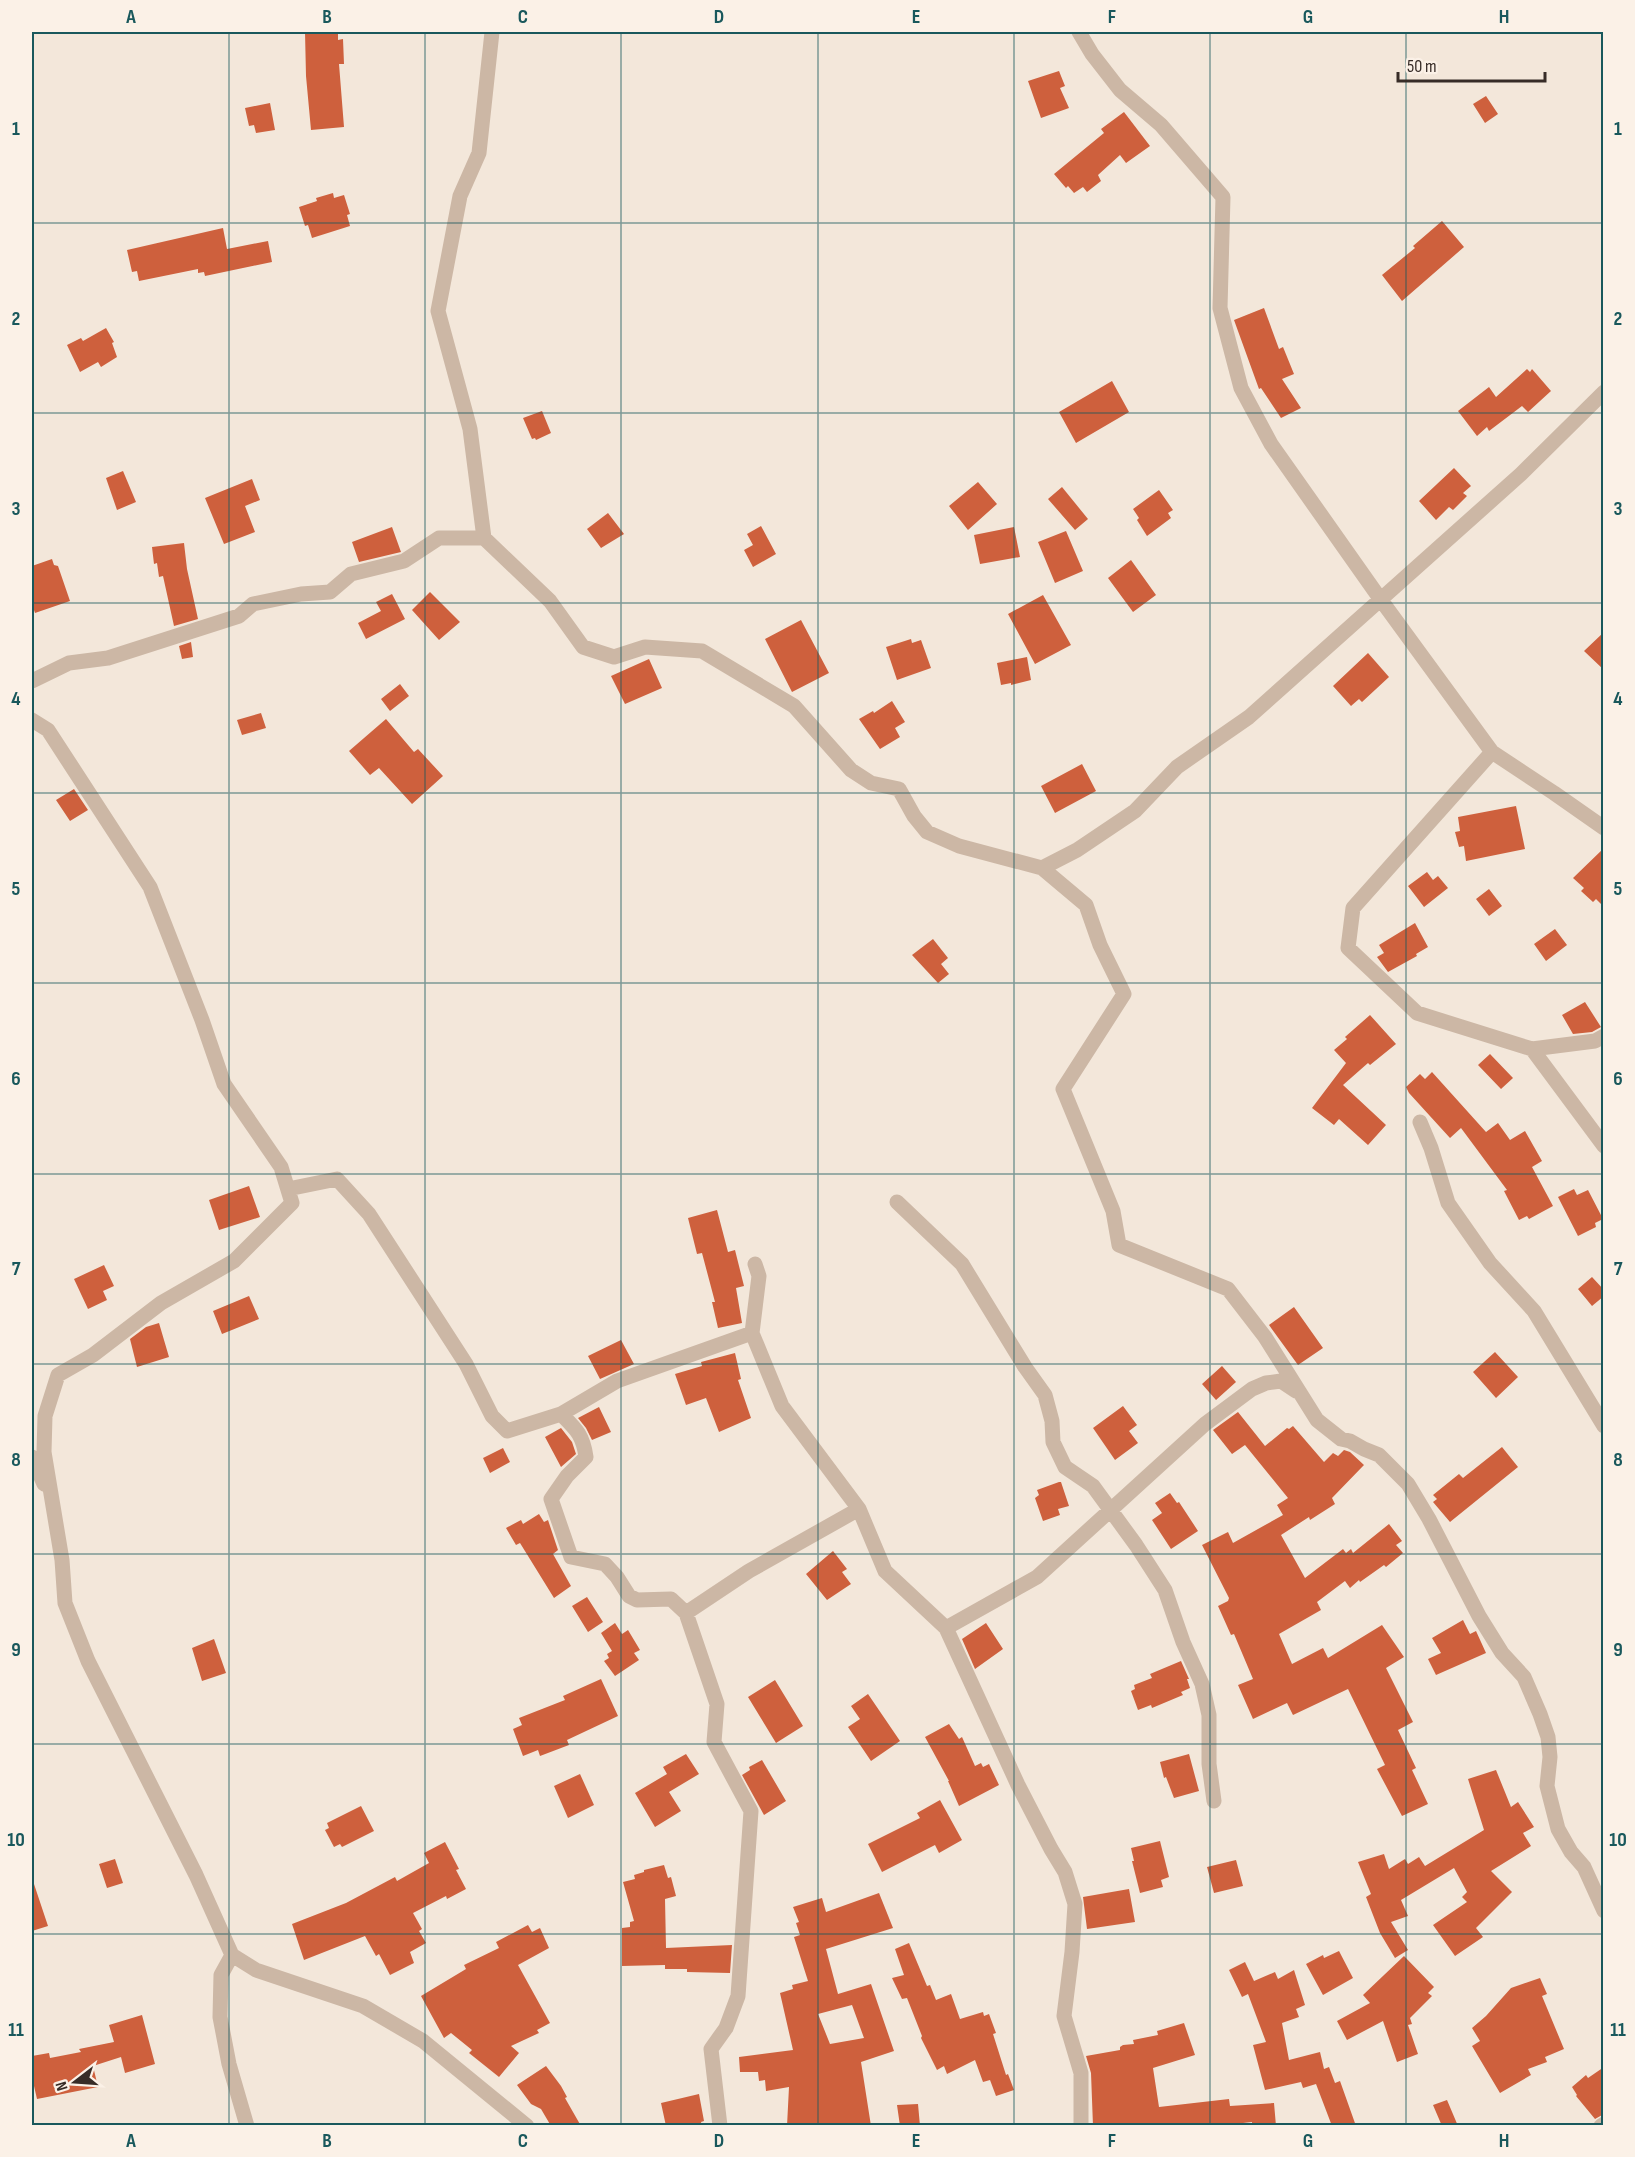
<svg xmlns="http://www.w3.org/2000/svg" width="1635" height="2157" font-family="'Sofia Sans Condensed',sans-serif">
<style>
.building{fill:#ce603d;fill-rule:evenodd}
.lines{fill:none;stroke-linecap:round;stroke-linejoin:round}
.minor{stroke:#ccb7a5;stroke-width:15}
.grid{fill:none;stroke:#19585c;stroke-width:1.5;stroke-opacity:0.55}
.neatline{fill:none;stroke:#19585c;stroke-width:2}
.grid-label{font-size:20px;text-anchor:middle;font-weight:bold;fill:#19585c}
</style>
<rect width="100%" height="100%" fill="#f3e7da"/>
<path class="building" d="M305 32H338V40L343 39 344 64H339L344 127 311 130 306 76Z
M1059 71 1065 86 1060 88 1069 108 1041 118 1028 81Z
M1486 96 1498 114 1485 123 1473 104Z
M270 103 275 130 256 133 254 125 249 126 245 108Z
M1124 112 1150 146 1126 163 1120 155 1098 175 1101 181 1087 192 1083 187 1074 193 1068 186 1066 188 1054 174 1104 133 1101 129Z
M333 193 334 198 344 195 350 214 347 215 350 226 312 238 308 225 305 226 299 207 317 201 316 198Z
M1442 221 1464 247 1402 301 1382 275 1415 248 1413 246Z
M223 228 227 249 268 241 272 262 205 276 204 272 198 273V269L139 281 137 271 132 272 127 250Z
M1264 308 1279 349 1283 347 1294 374 1282 379 1301 408 1281 418 1261 388 1259 389 1234 320Z
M106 328 114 342 112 343 117 357 101 367 98 362 80 372 67 345 81 338 83 341Z
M1527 369 1530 372 1532 369 1551 391 1528 412 1522 406 1489 431 1487 427 1477 436 1458 411 1489 387 1496 397Z
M1112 381 1129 412 1076 443 1059 412Z
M542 411 551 433 536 440 535 438 532 439 523 418Z
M1454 468 1471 486 1463 493 1467 496 1453 510 1449 507 1436 520 1419 501Z
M123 471 136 502 117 510 106 478Z
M252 479 260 500 245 506 255 532 224 544 205 498Z
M978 482 997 504 968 530 949 506Z
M1062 487 1088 519 1075 530 1048 499Z
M1159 490 1173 510 1168 513 1171 518 1147 536 1137 520 1139 518 1133 509Z
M608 513 624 534 601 548 587 529Z
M761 526 776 554 753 567 744 550 753 545 747 534Z
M392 527 401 552 359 562 352 542Z
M1014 527 1020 557 980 564 974 535Z
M1066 531 1083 571 1055 583 1038 542Z
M184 543 187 569 198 619 174 626 163 576 159 577 157 563 154 564 152 547Z
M52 559 54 565 58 566 70 601 35 613 32 604V566Z
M1131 560 1156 595 1133 612 1108 578Z
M430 592 460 622 439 640 412 610Z
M392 594 405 619 366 639 358 623 381 611 376 602Z
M1043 595 1071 645 1035 664 1008 614Z
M801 620 829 673 792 692 765 639Z
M1604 632V670L1584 651Z
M911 639 912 643 921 640 931 668 897 680 886 647Z
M191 642 193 657 182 659 179 646Z
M1368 653 1389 677 1362 702 1359 699 1351 706 1333 686Z
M1027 657 1031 680 1011 685V683L1001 685 997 663Z
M649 659 662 688 625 704 611 676Z
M400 684 409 696 390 711 381 699Z
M892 701 905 722 895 728 900 737 880 749 859 719 873 711 874 713Z
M261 713 266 728 242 735 237 720Z
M386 719 414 752 418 749 443 776 412 804 379 768 370 775 349 751Z
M1082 764 1096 791 1055 813 1041 786Z
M74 789 88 810 70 821 56 800Z
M1516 806 1525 849 1466 861 1464 846 1459 847 1455 832 1460 831 1458 817Z
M1604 848V907L1596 899 1593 902 1581 891 1584 888 1573 878Z
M1427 872 1433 880 1438 876 1448 888 1424 907 1408 886Z
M1489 889 1502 906 1489 916 1476 899Z
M1415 923 1428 947 1416 954 1417 956 1388 972 1377 957 1384 953 1379 945Z
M1555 929 1567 945 1546 961 1534 944Z
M933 939 948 958 941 964 949 974 938 983 912 955Z
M1585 1002 1601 1027 1592 1032 1573 1034 1562 1015Z
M1370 1015 1396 1044 1370 1065 1368 1063 1343 1085 1386 1125 1368 1145 1339 1119 1334 1125 1312 1108 1346 1063 1334 1050 1347 1039 1345 1037Z
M1490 1054 1513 1078 1501 1089 1478 1065Z
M1432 1072 1486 1132 1498 1123 1510 1140 1525 1131 1542 1161 1532 1167 1553 1206 1529 1219 1527 1216 1519 1220 1504 1191 1507 1190 1461 1128 1450 1138 1409 1093 1406 1087 1420 1074 1425 1079Z
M249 1186 260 1217 219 1230 209 1200Z
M1574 1189 1577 1195 1588 1190 1603 1219 1595 1223 1596 1227 1578 1236 1558 1197Z
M717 1210 728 1252 735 1250 744 1286 736 1288 742 1323 718 1328 712 1302H715L702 1253 697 1254 688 1218Z
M104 1265 114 1286 103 1291 107 1300 88 1309 74 1279Z
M1592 1277 1604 1290V1296L1592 1306 1578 1289Z
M249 1296 259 1319 222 1334 213 1311Z
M1294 1307 1323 1348 1298 1365 1269 1325Z
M159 1323 169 1357 137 1367 130 1339 146 1327Z
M621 1340 634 1364 600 1379 588 1356Z
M1495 1352 1518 1377 1496 1398 1473 1372Z
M735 1353 741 1379 738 1380 751 1418 719 1432 706 1398 686 1405 675 1374 702 1366 701 1362Z
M1222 1366 1236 1382 1216 1400 1202 1384Z
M1123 1406 1137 1425 1129 1431 1138 1443 1115 1460 1093 1428Z
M599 1407 611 1432 592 1440 586 1428 578 1418Z
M1238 1412 1265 1446 1287 1428 1289 1429 1293 1426 1324 1462 1333 1453 1338 1456 1344 1450 1350 1452 1364 1465 1332 1498 1335 1504 1310 1520 1309 1517 1281 1535 1305 1578 1343 1549 1346 1553 1351 1549 1353 1553 1389 1524 1402 1541 1396 1545 1403 1553 1386 1567 1384 1565 1360 1582 1359 1580 1350 1588 1345 1581 1317 1602 1321 1610 1279 1634 1292 1664 1323 1648 1328 1658 1382 1625 1404 1657 1386 1668 1413 1722 1398 1730 1416 1768 1412 1770 1428 1804 1402 1816 1377 1769 1385 1765 1348 1689 1293 1715 1287 1703 1253 1719 1238 1685 1253 1679 1234 1634 1231 1635 1218 1606 1228 1601 1229 1598 1202 1545 1228 1532 1233 1543 1283 1515 1277 1505 1288 1498 1245 1445 1232 1454 1213 1430Z
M561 1428 572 1442 576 1454 561 1467 545 1437Z
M1502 1447 1518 1467 1450 1522 1433 1502 1437 1499 1433 1495 1459 1474 1463 1478Z
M503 1448 510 1462 490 1473 483 1458Z
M1059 1482H1061L1069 1506 1058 1509 1060 1515 1043 1521 1035 1498 1039 1495 1037 1490Z
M1170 1493 1177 1503 1179 1502 1198 1531 1171 1549 1152 1520 1162 1513 1155 1503Z
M539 1514 544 1522 548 1520 558 1550 553 1554 571 1586 554 1598 520 1543 516 1545 506 1528 521 1520 523 1524Z
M833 1551 847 1569 842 1572 851 1584 827 1600 806 1574Z
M587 1597 603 1622 588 1632 572 1606Z
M1463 1620 1470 1634 1476 1631 1486 1653 1436 1675 1428 1659 1441 1653 1432 1638Z
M615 1623 622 1634 628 1630 640 1650 634 1653 639 1660 615 1676 604 1661 609 1658 607 1654 612 1651 601 1633Z
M986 1623 1003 1649 975 1669 962 1639Z
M214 1639 226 1673 202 1681 192 1648Z
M1181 1661 1189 1679H1187L1190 1688 1181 1692 1183 1695 1152 1708 1151 1705 1138 1710 1131 1691 1135 1689 1134 1685 1152 1678 1150 1674Z
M601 1679 618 1716 567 1740 569 1745 540 1756 538 1750 523 1756 513 1729 522 1725 519 1718 565 1700 563 1696Z
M775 1680 803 1726 776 1743 748 1697Z
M868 1694 900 1741 871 1761 848 1727 860 1719 851 1706Z
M949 1724 959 1739 962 1737 975 1766 981 1763 983 1767 989 1764 999 1785 959 1806 948 1781H949L925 1737Z
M686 1754 699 1774 669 1792 681 1811 655 1827 635 1793 667 1774 663 1767Z
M1189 1754 1199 1791 1174 1798 1166 1777 1164 1778 1160 1762Z
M762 1760 786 1801 764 1815 742 1775 750 1770 749 1767Z
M1496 1770 1511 1807 1518 1802 1534 1827 1523 1833 1531 1846 1491 1871 1512 1892 1476 1928 1483 1937 1455 1956 1433 1925 1467 1902 1462 1897 1467 1892 1454 1868 1401 1900 1408 1916 1391 1922 1408 1950 1395 1958 1380 1933 1366 1897 1371 1894 1358 1862 1384 1854 1389 1869 1405 1859 1408 1864 1419 1857 1425 1866 1484 1830 1468 1779Z
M580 1774 594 1805 568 1818 554 1786Z
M940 1800 962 1840 939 1853 935 1845 882 1872 868 1844 920 1818 917 1813Z
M361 1806 374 1831 342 1847 340 1844 334 1847 325 1830 329 1828 327 1823Z
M1160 1841 1169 1877 1161 1880 1163 1887 1140 1893 1132 1861H1134L1131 1848Z
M445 1842 459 1869 456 1870 466 1889 447 1899 446 1896 413 1913 422 1929 419 1931 426 1943 410 1952 414 1963 390 1975 379 1954 376 1956 365 1936 304 1960 292 1924 346 1903 395 1877 397 1881 429 1863 424 1853Z
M115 1859 123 1883 107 1888 99 1864Z
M1236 1860 1243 1886 1214 1893 1207 1867Z
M664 1865 668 1878 671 1877 676 1896 665 1899 666 1948 732 1945 730 1973 687 1972V1969H665V1965L622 1966V1928L630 1927V1922L634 1921 623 1882 635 1879 634 1875 644 1872V1870Z
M34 1884 48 1926 32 1931V1885Z
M1129 1889 1135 1922 1087 1929 1083 1897Z
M879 1893 893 1928 826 1949 838 1994 871 1984 894 2051 861 2062 871 2126H787L789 2087 766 2091 765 2080 759 2081 758 2072H740L739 2057 793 2050 780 1993 793 1989 792 1985 808 1981 794 1937 800 1935 796 1923 799 1922 793 1907 822 1898 826 1912ZM852 2005 864 2038 830 2044 818 2014Z
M528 1925 532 1932 540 1928 549 1948 518 1965 550 2023 537 2030 539 2033 511 2046 519 2053 499 2077 469 2053 472 2050 451 2033 444 2038 421 1996 466 1969 464 1965 499 1948 496 1942Z
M909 1943 927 1986 930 1985 936 2000 951 1994 960 2019 983 2012 984 2016 989 2014 996 2033 993 2034 1006 2075 1008 2074 1014 2090 996 2096 990 2080 983 2082 975 2060 947 2074 944 2066 937 2070 921 2038 922 2036 907 1998 902 1999 892 1978 904 1975 895 1949Z
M1339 1951 1353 1978 1323 1995 1306 1964 1323 1955 1324 1958Z
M1404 1956 1434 1987 1428 1993 1432 1996 1410 2018 1412 2024 1408 2025 1418 2054 1397 2062 1383 2021 1347 2040 1337 2021 1370 2003 1363 1995Z
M1245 1962 1254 1981 1275 1972 1278 1979 1294 1970 1305 2005 1296 2009 1299 2017 1282 2023 1289 2060 1320 2052 1324 2069 1329 2067 1335 2083 1340 2081 1356 2126H1332L1316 2084 1303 2088 1301 2082 1265 2090 1253 2045 1266 2042 1248 1994 1242 1997 1229 1970Z
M1540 1978 1547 1994 1542 1996 1564 2049 1545 2057 1547 2062 1528 2069 1531 2075 1500 2093 1472 2046 1480 2041 1472 2028 1486 2016 1511 1988Z
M142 2015 155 2064 125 2073 121 2057 93 2066 98 2087 37 2099 34 2086H32V2056L49 2053 50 2058 81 2052 79 2049 114 2042 109 2025Z
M1184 2023 1195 2055 1153 2068 1159 2107 1229 2099 1230 2106 1274 2103 1276 2126H1252V2122L1216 2126H1093L1091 2073 1086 2056 1120 2050V2047L1123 2045 1134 2044 1133 2040 1158 2035 1157 2031Z
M546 2066 561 2086 567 2097 565 2098 581 2126H551L541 2109 531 2104 517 2085Z
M1604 2067V2114L1595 2119 1576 2096 1577 2095 1572 2087 1586 2075 1588 2078Z
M699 2094 704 2121 701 2122 702 2126H666L661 2103Z
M1447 2100 1458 2126H1442L1433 2105Z
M918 2104 920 2126H900L897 2105Z"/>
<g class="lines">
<path class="minor" d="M1079 32 1092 54 1120 90 1161 125 1223 197 1220 308 1241 388 1271 444 1381 600 1492 752 1554 793 1604 828
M484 538 470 429 438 311 460 196 479 153 492 32
M32 681 69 663 108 658 239 616 253 604 301 594 330 592 351 574 404 561 439 538H484L550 601 583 647 614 657 645 647 702 651 794 706 851 770 871 783 899 789 914 816 927 832 959 846 1042 868 1086 905 1100 945 1124 994 1063 1089 1113 1211 1119 1245 1228 1289 1265 1337 1317 1420 1341 1439 1350 1441 1364 1449 1379 1455 1408 1484 1429 1519 1479 1616 1502 1653 1524 1677 1540 1714 1548 1737 1550 1757 1547 1786 1558 1829 1571 1852 1584 1867 1604 1911
M32 720 48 730 150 887 202 1020 224 1084 281 1167 292 1203 234 1261 161 1303 93 1355 58 1375 45 1416 44 1452 62 1560 65 1603 88 1661 196 1875 232 1955 256 1970 363 2006 423 2041 527 2126
M1492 752 1353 908 1348 948 1417 1013 1532 1049 1595 1041 1604 1036
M1042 868 1077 850 1135 811 1177 767 1249 717 1521 474 1604 392
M1532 1049 1604 1146
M1420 1122 1431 1148 1448 1203 1490 1263 1534 1311 1604 1426
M288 1189 337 1179 369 1214 466 1364 492 1416 507 1431 561 1414 617 1381 752 1333
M897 1202 962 1264 1025 1367 1045 1395 1052 1421 1053 1442 1065 1467 1093 1486 1136 1545 1165 1590 1183 1642 1202 1684 1209 1715V1764L1214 1801
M755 1264 759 1276 752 1333 782 1406 859 1509 885 1571 946 1628 1018 1785 1051 1849 1065 1872 1075 1904 1072 1952 1064 2016 1081 2073V2126
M561 1414C576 1429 583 1435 586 1457L567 1476 551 1499 571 1557 605 1564 617 1577 629 1596 637 1600 671 1599 686 1613 749 1571 859 1509
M32 1457 44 1484
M686 1613 717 1704 714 1742 751 1811 738 1996 726 2028 711 2049 720 2126
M946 1628 1037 1577 1205 1424 1252 1389 1266 1383 1281 1381 1296 1391
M232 1955 221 1975 220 2017 229 2064 247 2126
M1601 2126 1604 2124"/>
</g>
<path class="grid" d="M229 32V2126M425 32V2126M621 32V2126M818 32V2126M1014 32V2126M1210 32V2126M1406 32V2126M32 223H1604M32 413H1604M32 603H1604M32 793H1604M32 983H1604M32 1174H1604M32 1364H1604M32 1554H1604M32 1744H1604M32 1934H1604"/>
<rect width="1635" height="2157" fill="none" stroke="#fbf1e7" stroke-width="66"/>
<g transform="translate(75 2082) rotate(253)" stroke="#fbf1e7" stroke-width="4.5" paint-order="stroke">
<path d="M0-4.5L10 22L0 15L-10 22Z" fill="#372c27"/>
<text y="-9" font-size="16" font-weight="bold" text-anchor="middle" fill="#372c27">N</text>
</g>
<path d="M1398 72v9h147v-9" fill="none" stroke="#372c27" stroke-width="3"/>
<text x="1407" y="72" font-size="18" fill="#372c27" stroke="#fbf1e7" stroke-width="4.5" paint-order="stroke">50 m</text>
<rect x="33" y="33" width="1569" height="2091" class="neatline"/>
<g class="grid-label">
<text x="131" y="23">A</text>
<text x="327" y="23">B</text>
<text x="523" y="23">C</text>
<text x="719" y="23">D</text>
<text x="916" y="23">E</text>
<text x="1112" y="23">F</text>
<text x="1308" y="23">G</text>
<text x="1504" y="23">H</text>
<text x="16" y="135">1</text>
<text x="1618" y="135">1</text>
<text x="16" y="325">2</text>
<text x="1618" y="325">2</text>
<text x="16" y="515">3</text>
<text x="1618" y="515">3</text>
<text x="16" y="705">4</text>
<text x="1618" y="705">4</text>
<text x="16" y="895">5</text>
<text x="1618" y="895">5</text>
<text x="16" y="1085">6</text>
<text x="1618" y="1085">6</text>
<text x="16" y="1275">7</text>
<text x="1618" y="1275">7</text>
<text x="16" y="1466">8</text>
<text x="1618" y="1466">8</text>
<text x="16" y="1656">9</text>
<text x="1618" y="1656">9</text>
<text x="16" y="1846">10</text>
<text x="1618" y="1846">10</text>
<text x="16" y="2036">11</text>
<text x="1618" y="2036">11</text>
<text x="131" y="2147">A</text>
<text x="327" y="2147">B</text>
<text x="523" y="2147">C</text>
<text x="719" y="2147">D</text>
<text x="916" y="2147">E</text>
<text x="1112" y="2147">F</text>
<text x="1308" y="2147">G</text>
<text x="1504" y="2147">H</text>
</g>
</svg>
